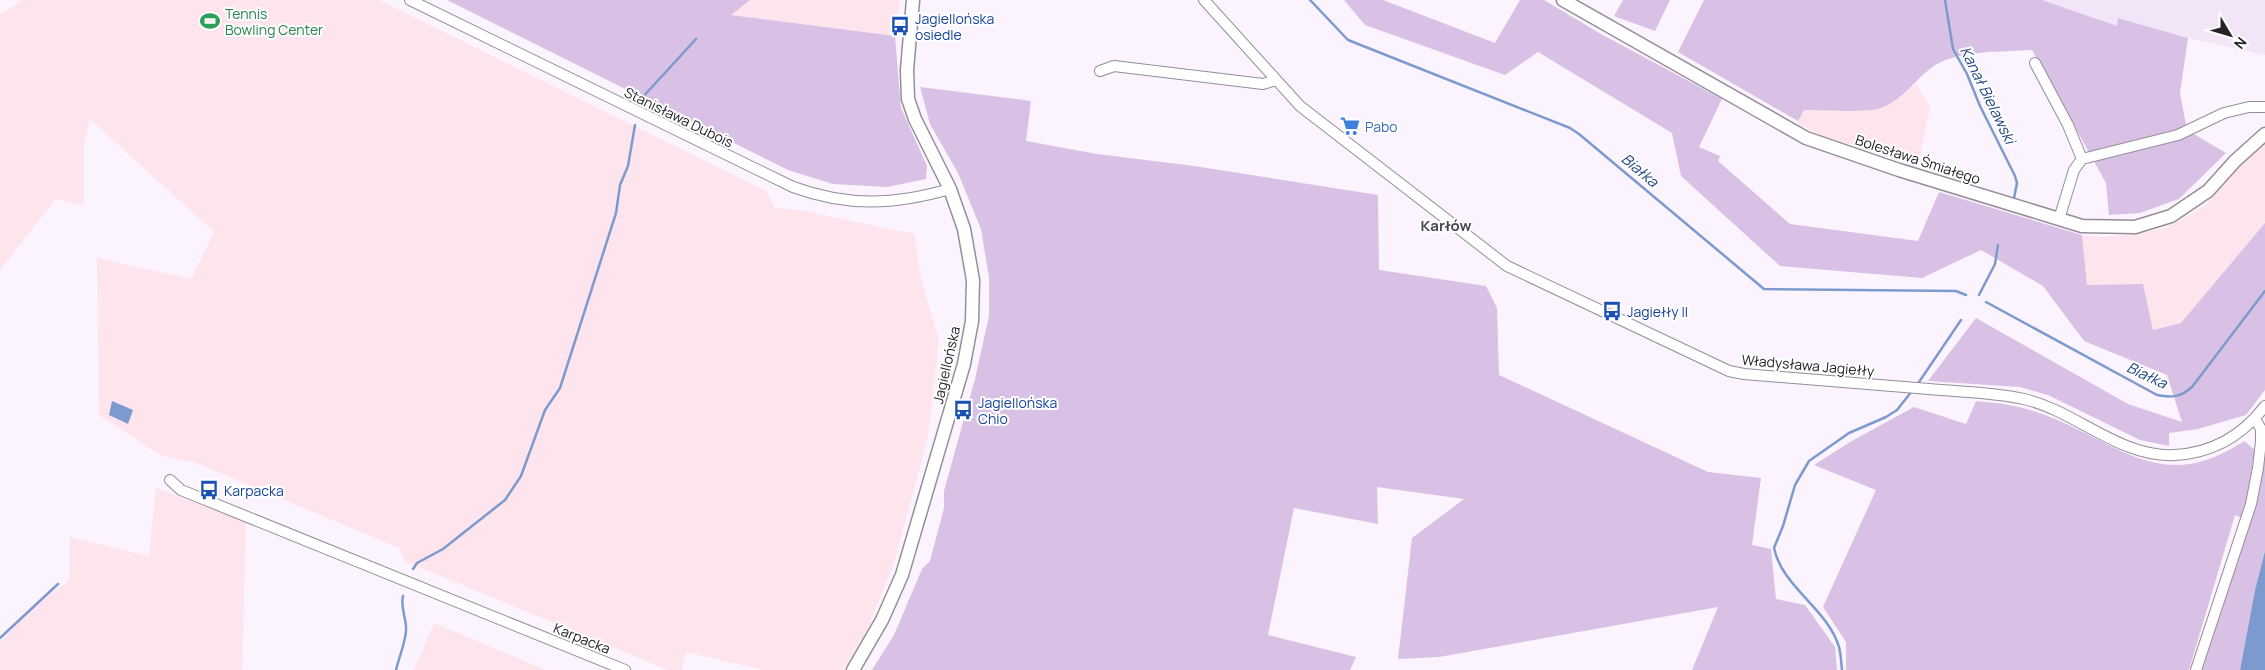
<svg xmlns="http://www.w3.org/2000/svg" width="2265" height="670" font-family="Manrope,sans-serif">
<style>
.built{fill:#f1e5f7}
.industrial{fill:#fee4ed}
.green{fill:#d8c1e4}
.water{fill:#7d9ace}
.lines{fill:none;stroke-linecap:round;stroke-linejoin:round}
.stream{stroke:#7d9ace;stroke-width:2.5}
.minor-casing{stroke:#958e98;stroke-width:12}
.tertiary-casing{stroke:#958e98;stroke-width:15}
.minor{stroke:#fff;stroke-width:10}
.tertiary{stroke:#fff;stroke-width:12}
.labels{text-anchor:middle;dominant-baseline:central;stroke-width:4;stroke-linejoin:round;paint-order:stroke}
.leisure-label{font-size:14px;fill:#27864d;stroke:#fff;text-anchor:start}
.transit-label{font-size:14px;fill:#164399;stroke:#fff;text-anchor:start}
.street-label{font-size:14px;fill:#242226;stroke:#fff}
.shop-label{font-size:14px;fill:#366cbe;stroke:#fff;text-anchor:start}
.water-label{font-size:15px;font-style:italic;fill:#224383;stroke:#fff}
.neighbourhood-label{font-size:15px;font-weight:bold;fill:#4c454f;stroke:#fff}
</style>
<rect width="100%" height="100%" fill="#fbf3fe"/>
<path class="built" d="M2042 0H2265V55L2188 38 2119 18 2118 27Z"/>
<path class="industrial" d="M23 0H379L766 191 775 208 799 210 915 234 920 275 939 340 928 437 894 563 866 633 842 670H763L686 652 682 670H668L406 562 399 548 194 462 162 456 99 415 97 258 191 279 214 232 90 119 84 143V206L56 199 0 270V14Z
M750 0H900L895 36 730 15Z
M1916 84 1930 107 1918 166 1820 135 1797 123 1804 110 1879 109 1898 99Z
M2265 144V223L2181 323 2153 330 2142 284 2087 285 2082 235 2100 237 2128 235 2162 229 2176 223 2206 205 2242 163Z
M156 488 246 521 242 670H0V643L23 616 69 580 70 537 149 556Z
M434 623 546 670H414Z"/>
<path class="green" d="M447 0H750L731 15 895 36 901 108 927 166 926 179 887 187 833 184 788 170Z
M1344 0H1383L1495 43 1520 0H1544L1601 34 1722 99 1699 147 1720 156 1718 161 1790 224 1918 241 1939 192 2082 235 2087 285 2143 284 2153 330 2181 323 2265 223V390L2246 415 2198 429 2169 433V446L2140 440 2048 395 2020 387 1928 381 1976 318 2128 404 2182 422 2167 375 2084 341 2043 286 1981 250 1922 278 1780 266 1681 176 1672 133 1538 52 1505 75 1365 25Z
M1623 0H1670L1655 31 1614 16Z
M1704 0H2042L2117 26 2118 18 2188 38 2180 93 2187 130 2226 153 2179 199 2140 213 2109 215 2106 183 2032 50C2003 52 1954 50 1931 68 1913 82 1904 99 1881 108 1869 113 1820 110 1804 110L1798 121 1678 52Z
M920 87 1031 101 1026 141 1097 154 1194 166 1378 195 1379 270 1486 286 1497 308 1499 375 1708 472 1761 478 1752 545 1771 549 1776 599 1805 605 1835 647 1837 670H1692L1718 607 1439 657 1398 659 1412 538 1464 499 1377 487 1378 524 1294 508 1268 635 1356 657 1350 670H872L894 635 922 569 930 561 944 508V491L975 379 989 316V277L981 229 958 173 930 124Z
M1976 401C2002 403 2026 407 2050 417 2124 447 2164 494 2244 441L2255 450 2247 499 2241 518 2235 515 2189 670H1846V642L1823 607 1876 490 1814 465 1850 442 1914 407 1966 424Z
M2265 452V551L2255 590 2240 670H2200L2257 497Z"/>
<path class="water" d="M112 401 133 410 128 424 109 415Z
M2265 551V670H2240L2255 590Z"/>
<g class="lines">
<path class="stream" d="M1310 0 1348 40 1570 128 1579 134 1764 289 1956 291 1966 295
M1945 0 1953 49 1967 74 1980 106 2015 176 2017 183 2014 198
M641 99 696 39
M1979 295 1995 264 1998 245
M1986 302 2157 395C2171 398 2181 397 2192 387L2265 291
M1917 385 1961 320
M413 569 417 563 443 549 505 500 521 476 545 410 560 388 616 213 620 185 628 166 635 125
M0 638 58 584
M396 670C399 657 405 644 406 631 407 618 400 609 403 596
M1842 670C1841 662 1841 654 1839 647 1828 609 1782 587 1774 548L1783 526 1795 485 1809 461 1849 433 1886 417 1897 410 1912 391"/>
<defs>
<path id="minor" d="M410 0 793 187C848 207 894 205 950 189
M1204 0 1300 106 1507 266 1729 371 1744 374C1805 379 1867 384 1929 389 1960 392 1993 392 2024 399 2076 411 2120 458 2175 455 2213 453 2242 436 2265 406
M2035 63 2068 125 2082 159 2074 170 2059 219
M1100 71 1114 66 1263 84 1276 80
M2082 159 2178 135 2224 113 2249 107H2265
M170 480 181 490 625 670
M2196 670 2251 504 2258 468 2261 441V429L2255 419"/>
<path id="tertiary" d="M1563 0 1806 138 1899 170 2082 226 2135 227 2171 216 2208 191 2235 161 2265 134
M853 670 882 620 902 575 964 364 972 321 973 280 964 229 950 189 915 119 908 99 907 70 913 0"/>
</defs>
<use href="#minor" class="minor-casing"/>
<use href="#tertiary" class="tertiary-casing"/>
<use href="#minor" class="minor"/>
<use href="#tertiary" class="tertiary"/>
</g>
<defs>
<symbol id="stadium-bare" viewBox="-9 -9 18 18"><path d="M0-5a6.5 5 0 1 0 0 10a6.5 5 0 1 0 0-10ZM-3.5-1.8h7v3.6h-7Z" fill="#2e9e5b" stroke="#fff" stroke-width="2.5" paint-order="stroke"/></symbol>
<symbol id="bus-bare" viewBox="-9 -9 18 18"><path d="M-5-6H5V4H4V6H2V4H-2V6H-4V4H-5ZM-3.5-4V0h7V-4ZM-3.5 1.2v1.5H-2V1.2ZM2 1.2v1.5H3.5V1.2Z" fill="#1a4fb4" stroke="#fff" stroke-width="2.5" paint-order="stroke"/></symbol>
<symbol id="supermarket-bare" viewBox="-9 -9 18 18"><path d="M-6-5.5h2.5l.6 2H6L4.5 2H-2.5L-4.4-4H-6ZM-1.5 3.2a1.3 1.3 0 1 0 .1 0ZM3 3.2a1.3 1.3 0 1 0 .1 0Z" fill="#3f7fe0" stroke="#fff" stroke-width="2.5" paint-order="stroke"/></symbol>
</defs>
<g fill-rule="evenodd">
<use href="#stadium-bare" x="196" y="7" width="28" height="28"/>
<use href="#bus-bare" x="886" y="12" width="28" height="28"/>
<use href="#supermarket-bare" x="1336" y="112" width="28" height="28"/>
<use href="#bus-bare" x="1598" y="297" width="28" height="28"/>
<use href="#bus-bare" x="949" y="396" width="28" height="28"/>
<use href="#bus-bare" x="195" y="476" width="28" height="28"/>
</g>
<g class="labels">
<g class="leisure-label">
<text x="225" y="13">Tennis<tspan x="225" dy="16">Bowling Center</tspan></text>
</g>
<g class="transit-label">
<text x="915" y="18">Jagiellońska<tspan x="915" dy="16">osiedle</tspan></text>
<text x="1627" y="311">Jagiełły II</text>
<text x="978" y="402">Jagiellońska<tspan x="978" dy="16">Chio</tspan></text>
<text x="224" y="490">Karpacka</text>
</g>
<g class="street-label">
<text transform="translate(679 117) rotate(26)">Stanisława Dubois</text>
<text transform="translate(1918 159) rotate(18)">Bolesława Śmiałego</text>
<text transform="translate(946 365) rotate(-77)">Jagiellońska</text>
<text transform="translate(1808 365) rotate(5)">Władysława Jagiełły</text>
<text transform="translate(582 638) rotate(22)">Karpacka</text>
</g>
<g class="shop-label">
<text x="1365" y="126">Pabo</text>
</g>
<g class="water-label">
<text transform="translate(1988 95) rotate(64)">Kanał Bielawski</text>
<text transform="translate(1640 170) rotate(40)">Białka</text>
<text transform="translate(2147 375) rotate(25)">Białka</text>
</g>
<g class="neighbourhood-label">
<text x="1446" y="225">Karłów</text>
</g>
</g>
<g transform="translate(2230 35) rotate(128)" stroke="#ffffff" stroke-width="4" paint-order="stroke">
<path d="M0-4L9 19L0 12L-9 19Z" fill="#242226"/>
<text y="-8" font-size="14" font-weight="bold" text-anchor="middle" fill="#242226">N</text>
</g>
</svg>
